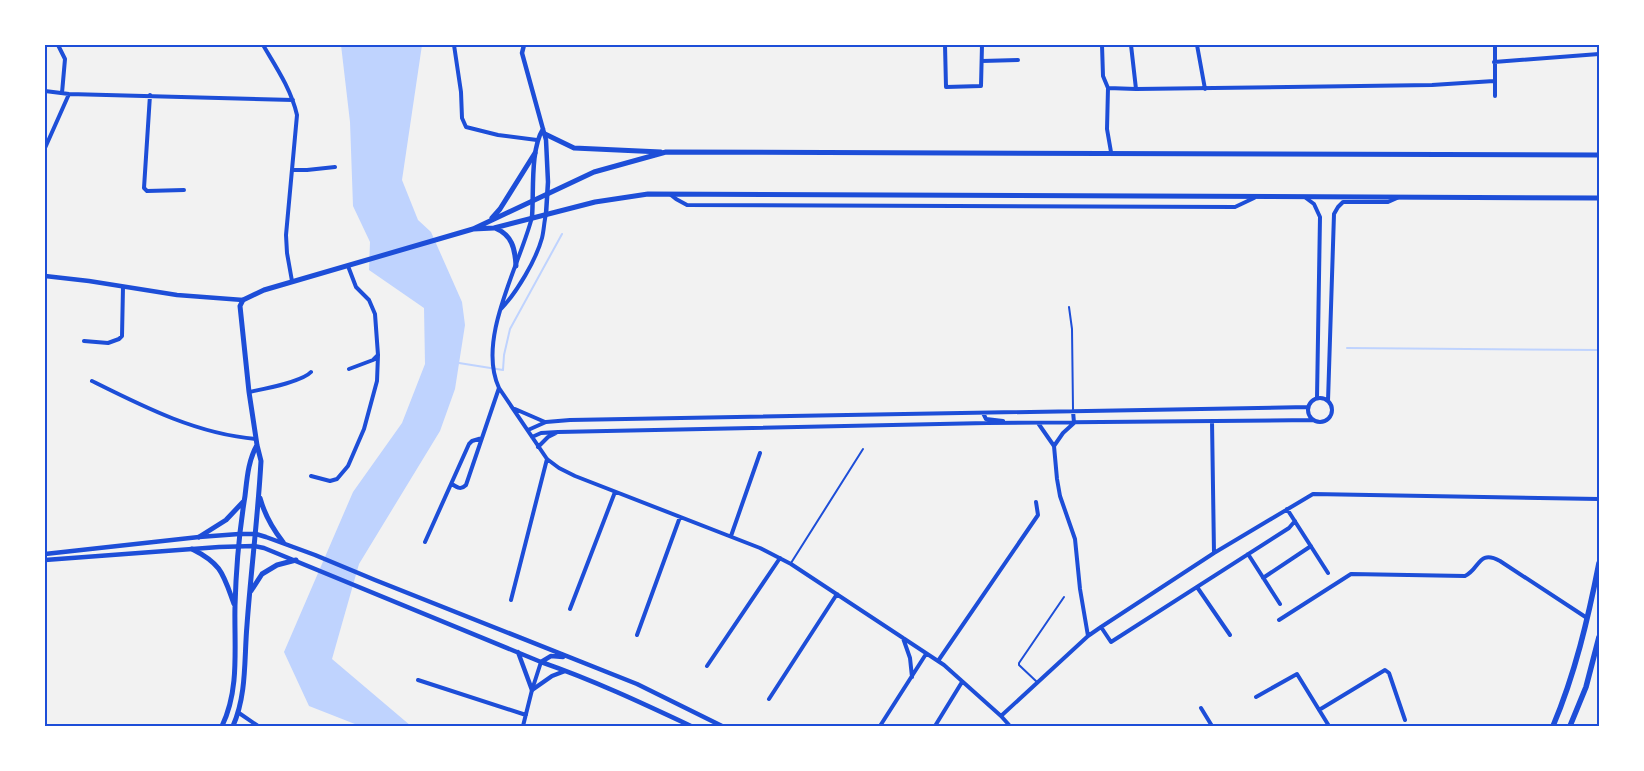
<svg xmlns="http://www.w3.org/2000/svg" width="1644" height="771" font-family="'Source Sans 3',sans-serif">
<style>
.water{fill:#bfd3fe}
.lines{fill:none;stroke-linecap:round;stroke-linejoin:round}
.stream{stroke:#bfd3fe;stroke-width:2}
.service{stroke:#1d4ed8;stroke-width:2}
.minor{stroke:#1d4ed8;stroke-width:4}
.tertiary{stroke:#1d4ed8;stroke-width:4.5}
.secondary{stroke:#1d4ed8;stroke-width:5}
.primary{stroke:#1d4ed8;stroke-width:5.5}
.neatline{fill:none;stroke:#1d4ed8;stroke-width:2}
</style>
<rect width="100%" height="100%" fill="#f2f2f2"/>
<path class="water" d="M341 45H422L402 180 418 220 431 232 462 302 465 325 455 389 440 431 359 564 332 659 411 726H360L309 706 284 652 353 492 402 423 425 364 424 308 369 270 370 242 353 206 350 122Z"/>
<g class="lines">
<path class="stream" d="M1347 348 1599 350
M459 363 503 370 504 355 510 329 562 234"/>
<path class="service" d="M1069 307 1072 329 1073 409
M791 563 863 449
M1037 682 1019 665V663L1064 597"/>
<path class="minor" d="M58 45 65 59 62 93
M263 45C276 67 291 89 297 115L286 235 287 253 292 281
M454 45 461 92 462 118 466 127 498 135 537 140
M945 45 946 87 981 86 982 45
M1102 45 1103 76 1108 88 1107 129 1111 152
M1131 45 1136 89
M1197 45 1205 89
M982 61 1018 60
M1494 62 1599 54
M1108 88 1136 89 1432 85 1494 81
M45 91 69 94 293 100
M150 95 144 188 147 191 184 190
M1495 96V45
M45 148 69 94
M292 170H307L335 167
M671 195 676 199 687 205 1235 207 1254 198
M1306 198 1314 204 1320 217 1317 398
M532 217C520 265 476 339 499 388L547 459 559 468 575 476 760 548 791 564 944 665 1001 716 1088 636 1101 627 1214 553 1313 494 1599 499
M501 309C517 292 536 260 542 238 544 230 544 222 546 214
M84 341 108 343 119 339 122 336 123 287
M349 369 373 360 378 355
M92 381C144 407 197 434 256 439
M249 392C263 389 302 382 311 372
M1308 410a12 12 0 1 1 24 0a12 12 0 1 1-24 0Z
M1328 401 1334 214 1338 207 1343 202H1388L1397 198
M515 409 545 422
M983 413 986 419 1003 421
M1212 421 1214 553
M1038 423 1054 446 1057 479 1060 496 1075 539 1080 589 1088 636
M528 430 546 422 570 420 1308 407
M532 437 541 433 558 432 987 423 1314 420
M1054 446 1063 433 1074 423 1073 411
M538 447 548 437 556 433
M311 476 330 481 337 479 348 466 364 429 377 381 378 355 375 314 369 300 356 287 348 266
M452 484C458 488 461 490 466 485L499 388
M1287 509 1328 573
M731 536 760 453
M425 542 469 444 472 441 482 438
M1248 554 1280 604
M1263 578 1311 546
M1197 587 1230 635
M511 600 547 459
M570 609 615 492
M1279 620 1351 574 1465 576C1480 569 1478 549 1500 561L1587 618
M1101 627 1111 642 1289 528 1295 521
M637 635 680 517
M903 638 910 658 912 677
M938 661 1038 515 1036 502
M707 666 780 558
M418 680 526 715
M1256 697 1297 674 1329 726
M769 699 837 594
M1201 708 1212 726
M1319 710 1385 670 1389 673 1405 720
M239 713 258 726
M1001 716 1010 726
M523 726 532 690 541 662
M880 726 926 654
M935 726 962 682"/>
<path class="tertiary" d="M524 45 522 53 546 140 548 182 546 214
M532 217C534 192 530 150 543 129
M45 276 89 281 177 295 243 300
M45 554 199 537 239 534H256L266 537 315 555 375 580 637 684 722 726
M45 560 219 547 254 546 264 548 541 662C593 680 642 703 691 726
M518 652 532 690 552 676 565 671
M541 662 551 656 563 657"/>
<path class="secondary" d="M545 134 574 148 661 152
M492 218 500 209 535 153
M495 228C512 235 515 248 516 266
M473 229 494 228 595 202 648 194 1599 198
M260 498C265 516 272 528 283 542
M199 537 226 520 243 502
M192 549C222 564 223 574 234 604
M251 591 262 574 277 565 296 560
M222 726C240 689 234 646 235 606 236 569 239 533 245 496 247 479 248 461 257 445
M233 726C247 694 244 659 247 625 251 570 258 516 261 461L257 445 249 392 240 306 243 300 264 290 473 229 594 172 666 152 1599 155"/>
<path class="primary" d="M1553 726C1575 674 1588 619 1599 563
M1570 726 1586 687 1599 637"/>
</g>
<rect width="1644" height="771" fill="none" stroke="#ffffff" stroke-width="92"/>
<rect x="46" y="46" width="1552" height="679" class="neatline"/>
</svg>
